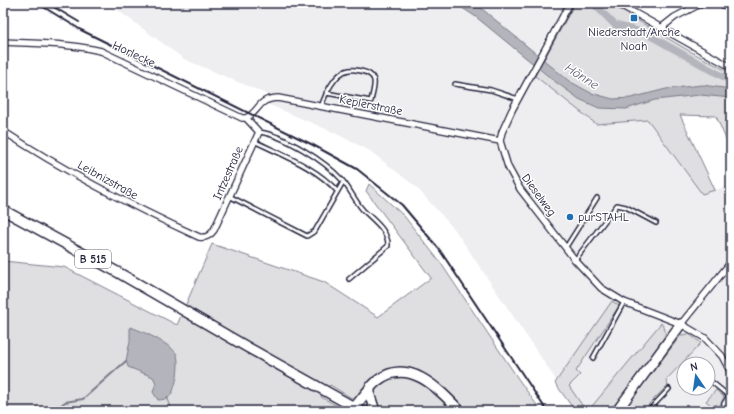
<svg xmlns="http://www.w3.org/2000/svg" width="734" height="414" font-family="'Comic Neue',sans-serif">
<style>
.built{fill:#eeeef1;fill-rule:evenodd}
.green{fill:#dfdfe2;stroke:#80808e}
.water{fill:#b4b4bc;stroke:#7a7a88}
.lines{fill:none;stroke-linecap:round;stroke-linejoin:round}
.stream{stroke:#7a7a88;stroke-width:2}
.canal{stroke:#b4b4bc;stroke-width:7}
.service-casing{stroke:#22223b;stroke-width:6}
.minor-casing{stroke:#22223b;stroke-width:8}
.primary-casing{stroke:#22223b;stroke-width:12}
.service{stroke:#fff;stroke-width:3}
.minor{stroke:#fff;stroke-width:5.5}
.primary{stroke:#fff;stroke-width:9}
.rail{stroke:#22223b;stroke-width:2}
.poi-dot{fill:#1f6fb2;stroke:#fff;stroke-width:1.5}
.labels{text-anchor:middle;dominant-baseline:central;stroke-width:3;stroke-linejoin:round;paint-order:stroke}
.shield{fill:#fff;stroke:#646476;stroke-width:1}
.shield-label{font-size:11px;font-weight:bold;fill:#22223b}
.poi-label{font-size:12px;fill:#22223b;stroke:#fff}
.street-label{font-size:12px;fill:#22223b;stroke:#fff}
.water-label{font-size:13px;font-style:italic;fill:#5c5c6f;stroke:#fff}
</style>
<rect width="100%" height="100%" fill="#fff"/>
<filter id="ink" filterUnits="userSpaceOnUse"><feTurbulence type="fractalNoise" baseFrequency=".025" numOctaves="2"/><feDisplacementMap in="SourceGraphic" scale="8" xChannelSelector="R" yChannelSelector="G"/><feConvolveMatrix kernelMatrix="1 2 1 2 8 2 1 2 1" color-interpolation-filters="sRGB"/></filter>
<g filter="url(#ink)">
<path class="built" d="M108 3H565L527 70 596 124 648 120 702 194 731 185V411H577L455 230 416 187 370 151 333 132 265 103 266 94 184 59ZM684 364H708V388H684Z"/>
<path class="green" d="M575 3H608L686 49 731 73V151L716 116 680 115 715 190 702 194 648 120 596 124 535 76Z
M369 184 404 216 440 262 519 380 541 411H373L330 385 321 397 346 411H3V261L64 267 177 325 212 244 324 282 378 317 431 278 366 191Z
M612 301 619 306 576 371 580 375 569 386 586 411H575L555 383Z
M661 323C665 328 666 331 665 336L612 411H588Z
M689 334 701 343 666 380 668 385 642 411H623L681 335Z
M716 390 724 397 719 407 716 404 713 407 706 401Z"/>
<path class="water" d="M455 3H475L569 81 591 93 613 99 631 98 666 89 702 85 731 89V98L700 95 655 100 626 109 599 108 579 99 553 80 476 17Z
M130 327C141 330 170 344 176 353 181 361 176 393 168 398 166 399 161 400 158 400L153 392 156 383 153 377 128 367 126 361 130 341Z"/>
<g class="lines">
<path class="stream" d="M167 398 172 411
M54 411 65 402 83 399 126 361"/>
<path class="canal" d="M593 3 615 25 645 33 731 81"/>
<defs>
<path id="service" d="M455 84 491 90 518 99
M321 107C325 95 335 72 349 70 353 69 357 70 361 71 380 75 374 86 371 101L326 93
M259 132C284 135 325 161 342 180 350 189 355 201 363 210 373 220 389 231 388 246L349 279
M254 141C282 155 316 167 337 191
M229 196 307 236 315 231 343 182
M566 247 597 198
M575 260 617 205 626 207 656 223
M593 358 624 302
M713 383 730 397
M648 411 669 389"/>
<path id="minor" d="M570 3 512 110 502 132 500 141 508 167 520 189 575 260 601 288 624 302 681 324 705 338 722 356 731 373
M617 3 731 67
M720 3 731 9
M661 28 675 17 702 3
M3 42C36 44 69 43 101 51L242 118H246
M246 118C261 111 256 99 278 98L500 141
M3 131C66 172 131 206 199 237 206 238 210 236 214 230L259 132 246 118
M681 324 731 262
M725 411V404L731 395"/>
<path id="primary" d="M3 210 119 273 247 347 361 411
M370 387V396L375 411
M355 407C362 398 368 389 377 381 408 356 439 389 460 411
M617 411 681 324"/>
</defs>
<use href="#service" class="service-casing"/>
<use href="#minor" class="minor-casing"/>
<use href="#primary" class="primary-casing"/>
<use href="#service" class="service"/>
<use href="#minor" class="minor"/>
<use href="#primary" class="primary"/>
<path class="rail" d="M37 3 81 30 313 145 357 169 402 205 439 249 547 411
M47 3 79 22"/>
</g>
</g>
<g class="poi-dot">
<rect x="630" y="14" width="8" height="8" rx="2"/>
<circle cx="570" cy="217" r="4"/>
</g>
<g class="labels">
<rect class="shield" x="75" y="250" width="36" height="18" rx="3"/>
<g class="shield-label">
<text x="93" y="259">B 515</text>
</g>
<g class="poi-label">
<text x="634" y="32">Niederstadt/Arche<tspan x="634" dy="14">Noah</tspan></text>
<text x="578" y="217" text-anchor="start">purSTAHL</text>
</g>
<g class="street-label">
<text transform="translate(134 54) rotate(25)">Horlecke</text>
<text transform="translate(371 105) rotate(11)">Keplerstraße</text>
<text transform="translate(228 173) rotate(-66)">Intzestraße</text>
<text transform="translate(108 180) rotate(29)">Leibnizstraße</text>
<text transform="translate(539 195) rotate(54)">Dieselweg</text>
</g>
<g class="water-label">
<text transform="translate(582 76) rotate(33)">Hönne</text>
</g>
</g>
<rect width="734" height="414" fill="none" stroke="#fff" stroke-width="16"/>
<rect x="8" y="8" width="718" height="398" fill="none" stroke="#22223b" stroke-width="1.5" filter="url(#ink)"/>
<g transform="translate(696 376) rotate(347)"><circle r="19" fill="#ffffff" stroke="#a7a7b1"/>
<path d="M0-3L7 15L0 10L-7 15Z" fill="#1f6fb2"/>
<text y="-6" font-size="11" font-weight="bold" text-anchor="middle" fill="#22223b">N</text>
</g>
</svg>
